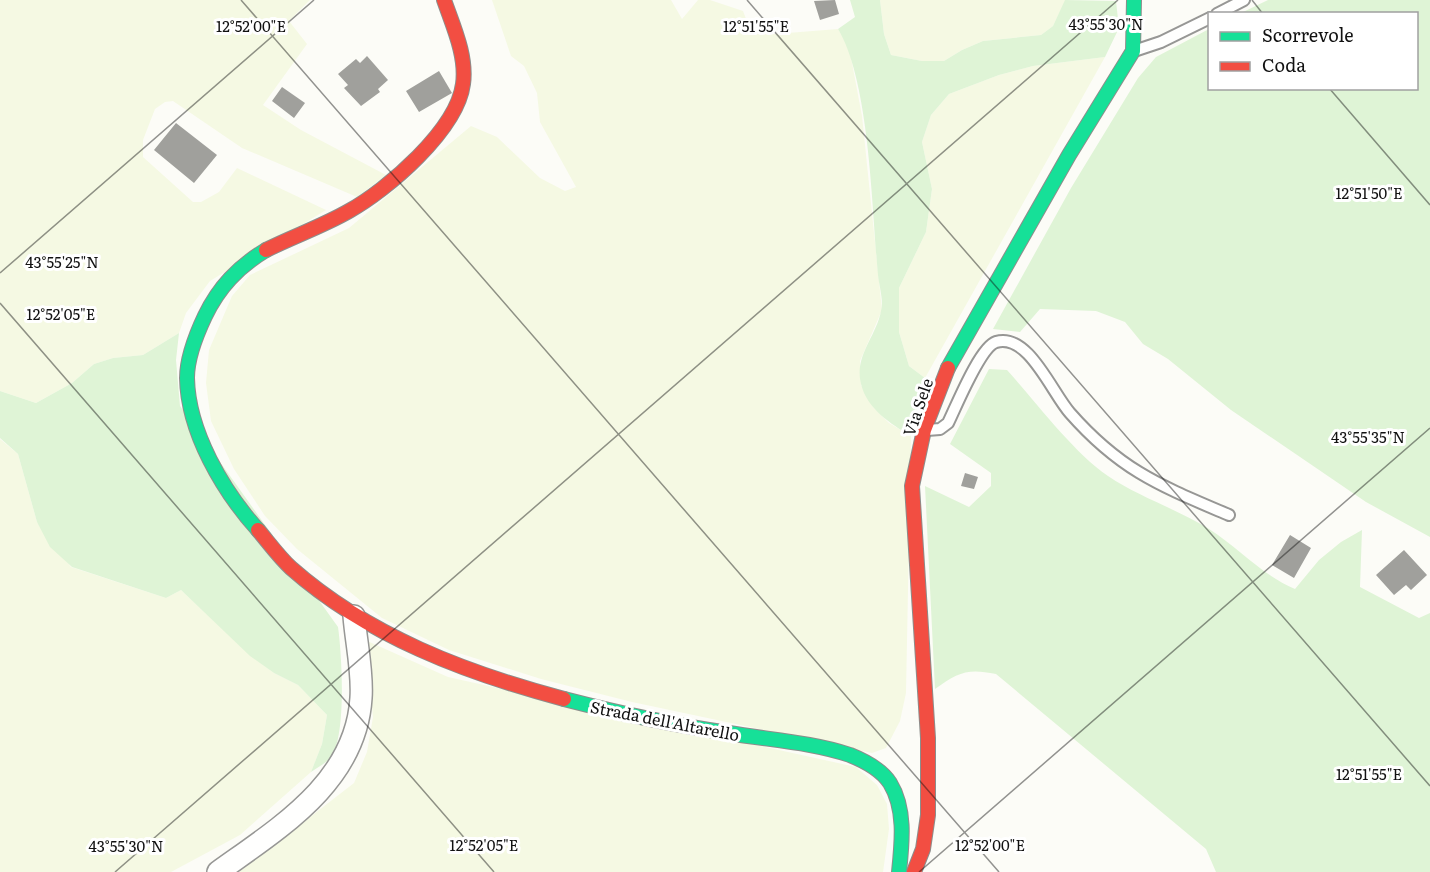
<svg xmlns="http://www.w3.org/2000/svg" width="1430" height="872" font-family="Literata,serif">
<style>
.farmland{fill:#f5f9e3}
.green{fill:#dff4d6}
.building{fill:#a0a09c}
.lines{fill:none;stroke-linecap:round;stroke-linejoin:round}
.lane-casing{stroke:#979795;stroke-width:14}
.street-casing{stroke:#979795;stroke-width:24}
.fast-casing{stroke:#8d8d8b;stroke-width:16}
.jam-casing{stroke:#8d8d8b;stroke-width:16}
.lane{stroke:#fffffe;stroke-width:10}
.street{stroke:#fffffe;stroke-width:21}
.fast{stroke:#16e098;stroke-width:14}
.jam{stroke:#f24e42;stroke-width:14}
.ticks{fill:none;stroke:#111;stroke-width:1.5;stroke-opacity:0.45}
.labels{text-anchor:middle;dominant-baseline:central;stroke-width:6;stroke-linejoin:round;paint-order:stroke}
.street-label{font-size:16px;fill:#111;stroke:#fff}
.ticks-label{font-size:15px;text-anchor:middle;fill:#111;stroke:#fff;stroke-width:6;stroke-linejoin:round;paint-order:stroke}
</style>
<rect width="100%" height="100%" fill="#fcfcf7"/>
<path class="farmland" d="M0 0H310L289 21 307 44 263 105 301 130 386 175 357 197 242 148 173 101 165 102 155 109 143 140V157L193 202H201L219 192 237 168 326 210 210 281 186 313 179 333 143 355 113 358 94 364 72 383 36 403 0 391Z
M492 0H671L682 19 698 0H710L743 11 750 29 775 34 838 29 849 47 862 116 882 310 860 361 861 385 874 408 889 423 911 436 906 693 900 721 886 748 872 753 632 702 541 679 449 650 382 618 297 549 265 516 234 469 211 421 206 383 209 350 232 296 250 275 349 228 471 126 497 137 540 178 565 191 576 187 540 122 537 93 524 66 511 56Z
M880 0H1065V2L1053 26 1041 35 983 41 962 50 944 61H922L891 55 884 34Z
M1105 57 925 378 909 366 899 332V288L926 232 932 189 922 142 931 115 949 94 999 75 1033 66Z
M0 439 18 454 37 522 71 567 166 598 181 590 250 655 274 673 298 685 327 715 322 744 311 772 240 835 171 872H0Z
M365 640 448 677 856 767 877 785 887 804 889 829 883 872H239L354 783 367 752 373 717Z"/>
<path class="green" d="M850 0H880L884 34 891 55 922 61H944L962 50 983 41 1041 35 1053 26 1065 0 1116 1 1119 28 1105 57 1033 66 999 75 949 94 931 115 922 142 932 189 926 232 899 288V332L909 366 925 378 911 436C891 424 867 409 861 384 854 356 876 337 881 311 884 301 879 286 878 275 872 211 870 82 838 29L855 17Z
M1268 0H1430V537L1366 502 1231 410 1168 359 1143 344 1125 322 1096 311 1040 309 1020 332 993 329 1071 188 1138 78 1156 57 1209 29 1210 88H1416V14L1241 13Z
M179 333 176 360 180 406 338 627C342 655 346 729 333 754 330 761 318 767 311 772L322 744 327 715 298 685 274 673 250 656 181 590 166 598 72 567 50 547 37 522 18 454 0 438V391L36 403 72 383 94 364 113 358 143 355Z
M989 369 1007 370C1036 402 1073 452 1108 476 1139 497 1177 509 1209 529 1239 548 1262 575 1295 589L1319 560 1341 542 1362 530 1360 587 1419 618 1430 613V872H1216L1206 849 996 674C968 668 958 672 935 689L925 486 969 507 991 486V473L950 444Z"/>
<path class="building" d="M835 0 839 14 820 20 814 1Z
M367 56 388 80 378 89 380 92 361 106 344 88 348 85 338 74 356 59 360 63Z
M439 71 452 93 419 112 406 91Z
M282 87 305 103 294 118 272 101Z
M176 123 217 155 194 183 154 150Z
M965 473 978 477 974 489 961 486Z
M1290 535 1311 548 1294 578 1272 565Z
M1404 550 1427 575 1411 590 1406 585 1394 595 1376 575Z"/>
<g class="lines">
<defs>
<path id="lane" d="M1217 14 1244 0
M1134 51 1161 42 1210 18
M927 430 940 429 948 423C956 407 980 347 996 342 1028 332 1052 393 1070 413 1121 471 1161 486 1229 515"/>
<path id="street" d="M218 872C279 828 356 782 361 698 363 672 356 642 354 616"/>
<path id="fast" d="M948 368 1069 155 1133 51 1134 0
M258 530C223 491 188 432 187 378 187 357 196 335 205 316 219 287 238 267 266 250
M564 699C618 713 673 725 729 733 769 740 811 742 850 755 865 761 881 769 890 783 906 809 902 843 899 872"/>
<path id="jam" d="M266 250C294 236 323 226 349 211 387 190 457 130 463 84 467 56 453 26 444 0
M258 530C269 543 279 557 291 568 368 636 466 673 564 699
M914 872 923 849 928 815V738L912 486 924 430 948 368"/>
</defs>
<use href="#lane" class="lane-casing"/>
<use href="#street" class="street-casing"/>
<use href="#fast" class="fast-casing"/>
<use href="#jam" class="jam-casing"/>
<use href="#lane" class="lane"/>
<use href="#street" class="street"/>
<use href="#fast" class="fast"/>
<use href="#jam" class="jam"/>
</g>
<path class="ticks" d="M241 0 999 872M747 0 1430 786M1252 0 1263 14M1329 88 1430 205M0 273 314 0M0 303 494 872M115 872 1118 0M919 872 1430 428"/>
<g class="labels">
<g class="street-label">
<text transform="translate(917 407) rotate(-71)">Via Sele</text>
<text transform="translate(665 720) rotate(11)">Strada dell'Altarello</text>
</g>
</g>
<g class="ticks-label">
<text x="1106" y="30">43°55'30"N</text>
<text x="251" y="32">12°52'00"E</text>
<text x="756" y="32">12°51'55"E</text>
<text x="1369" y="199">12°51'50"E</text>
<text x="62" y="268">43°55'25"N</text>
<text x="61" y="320">12°52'05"E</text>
<text x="1368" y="443">43°55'35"N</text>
<text x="1369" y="780">12°51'55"E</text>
<text x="484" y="851">12°52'05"E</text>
<text x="990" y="851">12°52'00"E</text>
<text x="126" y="852">43°55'30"N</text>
</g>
<rect x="1208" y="12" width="210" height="78" fill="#ffffff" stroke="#a0a0a0" stroke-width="1.5"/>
<rect x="1220" y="32" width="30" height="9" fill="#16e098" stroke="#a0a0a0" stroke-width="1.5"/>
<text x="1262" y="42" font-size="18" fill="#111111">Scorrevole</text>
<rect x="1220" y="62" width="30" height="9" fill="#f24e42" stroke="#a0a0a0" stroke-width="1.5"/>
<text x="1262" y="72" font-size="18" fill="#111111">Coda</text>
</svg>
